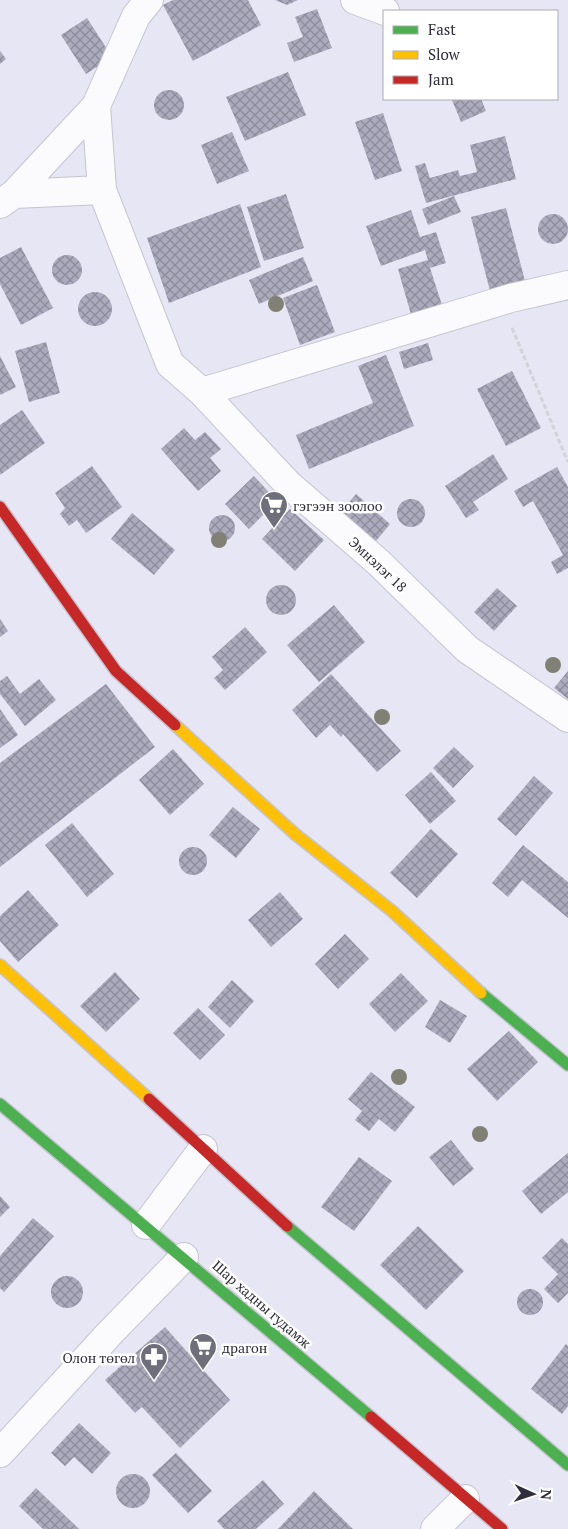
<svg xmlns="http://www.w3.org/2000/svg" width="568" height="1529" font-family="'PT Serif',serif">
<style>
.building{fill:url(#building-cross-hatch)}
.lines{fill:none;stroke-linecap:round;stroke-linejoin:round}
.street-casing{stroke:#c5c4d1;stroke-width:30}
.fast-casing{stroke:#c5c4d1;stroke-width:14}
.slow-casing{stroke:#c5c4d1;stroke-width:14}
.jam-casing{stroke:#c5c4d1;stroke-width:14}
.path{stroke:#d3d2d7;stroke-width:3;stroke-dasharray:5 2.5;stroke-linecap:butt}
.street{stroke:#fbfbfe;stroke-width:28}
.fast{stroke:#4caf50;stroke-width:11}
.slow{stroke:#ffc107;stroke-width:11}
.jam{stroke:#c62828;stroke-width:11}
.tree{fill:#818074}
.labels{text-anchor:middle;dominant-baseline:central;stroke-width:5;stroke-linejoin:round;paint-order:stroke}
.poi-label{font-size:14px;fill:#2f2e3a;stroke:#fff;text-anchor:start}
.street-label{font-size:14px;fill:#2f2e3a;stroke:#fff}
</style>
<defs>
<pattern id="building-cross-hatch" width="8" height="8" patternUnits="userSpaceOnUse" patternTransform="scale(1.25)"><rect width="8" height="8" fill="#acaabd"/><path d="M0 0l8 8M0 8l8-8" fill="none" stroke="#8c8b9b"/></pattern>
</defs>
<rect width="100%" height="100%" fill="#e7e6f5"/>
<path class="building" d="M173 0H248L261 25 193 61 163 5Z
M275 0H298L287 5Z
M317 9 332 48 294 62 287 43 303 37 295 17Z
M87 18 112 57 86 74 61 35Z
M0 51 6 59 0 64Z
M288 72 306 115 245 141 226 97Z
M154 105a15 15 0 1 1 30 0a15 15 0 1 1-30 0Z
M453 99H481L486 111 461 122 452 100Z
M383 113 402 171 375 180 355 122Z
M232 132 249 171 217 184 201 145Z
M505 136 516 179 426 203 415 166 425 163 430 178 458 170 460 176 477 172 470 145Z
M286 194 304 248 264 261 247 207Z
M454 196 461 212 428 225 422 209Z
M240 204 261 267 169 303 147 238Z
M506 208 526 285 491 295 471 217Z
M411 210 420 237 436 232 446 263 430 268 443 308 412 318 398 269 428 260 425 250 381 266 366 226Z
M538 229a15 15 0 1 1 30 0a15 15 0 1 1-30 0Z
M21 247 53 308 21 325 0 284V258Z
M52 270a15 15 0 1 1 30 0a15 15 0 1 1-30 0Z
M303 257 313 281 259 304 249 280Z
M317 285 335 332 300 345 283 298Z
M78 309a17 17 0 1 1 34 0a17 17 0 1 1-34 0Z
M46 342 60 393 29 402 15 351Z
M428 343 433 360 404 369 399 352Z
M386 355 414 426 309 469 296 435 373 403 358 366Z
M0 356 16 387 0 395Z
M512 371 541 428 506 446 477 389Z
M22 410 45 443 0 475V425Z
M184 428 195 440 205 432 221 449 210 458 221 471 198 491 161 449Z
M493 454 508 479 473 502 479 510 466 518 445 486Z
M92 466 122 507 86 533 77 520 69 526 60 514 65 508 55 493Z
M557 467 568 487V568L557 574 551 562 563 555 533 501 523 507 514 491Z
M254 476 277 501 249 529 225 504Z
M356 494 390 524 376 541 341 512Z
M397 513a14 14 0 1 1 28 0a14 14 0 1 1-28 0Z
M290 509 324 540 295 571 262 539Z
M132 513 175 550 154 575 111 539Z
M209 528a13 13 0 1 1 26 0a13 13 0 1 1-26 0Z
M266 600a15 15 0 1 1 30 0a15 15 0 1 1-30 0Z
M497 588 517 606 494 631 474 612Z
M334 605 365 642 319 682 287 645Z
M0 619 8 631 0 637Z
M245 627 267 652 225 690 214 678 223 670 212 657Z
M568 671V699L554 688Z
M331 674 401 751 377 772 343 734 341 737 330 725 316 738 292 710Z
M7 676 20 694 39 679 56 700 25 726 0 694V681Z
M106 684 155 747 0 867V763Z
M0 709 18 735 0 748Z
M454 747 474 766 453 788 433 768Z
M173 749 204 784 170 815 139 780Z
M431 772 456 801 430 824 405 795Z
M534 776 553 793 516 836 497 819Z
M233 807 260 829 236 858 209 835Z
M72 823 114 874 87 897 45 845Z
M431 829 458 854 417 898 390 873Z
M523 845 568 882V918L522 880 508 897 492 883Z
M179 861a14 14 0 1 1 28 0a14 14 0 1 1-28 0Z
M28 890 59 925 18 962 0 941V916Z
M280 892 303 919 271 947 248 920Z
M345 934 369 959 338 989 315 964Z
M115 972 140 999 106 1032 80 1006Z
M401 973 428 1001 395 1032 369 1004Z
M232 980 254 1001 230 1028 208 1007Z
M440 1000 467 1016 450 1043 425 1027Z
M198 1008 225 1035 200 1060 173 1033Z
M509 1031 538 1062 497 1101 467 1069Z
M371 1072 415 1107 395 1132 379 1119 369 1131 355 1120 362 1111 348 1099Z
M451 1140 474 1169 453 1186 429 1157Z
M568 1153V1192L541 1214 522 1191Z
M359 1157 392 1181 354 1231 321 1207Z
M0 1196 10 1207 0 1217Z
M33 1218 54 1236 4 1292 0 1288V1256Z
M418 1226 464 1271 426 1310 380 1265Z
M562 1238 568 1244V1293L558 1303 544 1289 558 1274 542 1258Z
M51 1292a16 16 0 1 1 32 0a16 16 0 1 1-32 0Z
M517 1302a13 13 0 1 1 26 0a13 13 0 1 1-26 0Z
M165 1327 230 1400 180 1448 142 1407 135 1413 105 1380Z
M566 1344 568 1346V1406L562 1414 531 1389Z
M79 1423 111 1453 92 1474 74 1457 65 1466 51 1453Z
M176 1453 212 1491 188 1513 152 1475Z
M116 1491a17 17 0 1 1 34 0a17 17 0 1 1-34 0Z
M263 1480 284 1504 256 1529H224L217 1521Z
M36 1488 79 1529H43L19 1506Z
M314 1491 353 1529H278Z"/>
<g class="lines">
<defs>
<path id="street" d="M355 0 385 11
M96 106 102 190
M14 194 96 106 136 16 149 0
M0 204 14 194 102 190 170 364 202 392 511 298 568 285
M202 392 288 484 378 562 467 649 568 718
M146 1225 203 1149
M0 1453 109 1334 184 1257
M435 1529 465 1499"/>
<path id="fast" d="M481 993 568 1065
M0 1104 371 1417
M287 1226 568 1465"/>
<path id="slow" d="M175 725 295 834 392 911 481 993
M0 965 149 1099"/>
<path id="jam" d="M0 507 116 671 175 725
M149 1099 287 1226
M371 1417 502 1529"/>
</defs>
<use href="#street" class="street-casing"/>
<use href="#fast" class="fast-casing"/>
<use href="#slow" class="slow-casing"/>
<use href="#jam" class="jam-casing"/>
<path class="path" d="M512 328 568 462"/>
<use href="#street" class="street"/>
<use href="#fast" class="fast"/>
<use href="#slow" class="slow"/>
<use href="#jam" class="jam"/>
</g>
<g class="tree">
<circle cx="276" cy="304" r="8"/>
<circle cx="219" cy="540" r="8"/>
<circle cx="553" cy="665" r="8"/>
<circle cx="382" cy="717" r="8"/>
<circle cx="399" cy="1077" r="8"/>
<circle cx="480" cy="1134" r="8"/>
</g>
<defs>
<symbol id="supermarket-pin" viewBox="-11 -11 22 30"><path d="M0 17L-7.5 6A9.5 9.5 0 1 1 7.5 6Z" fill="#6f6e7b" stroke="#fff"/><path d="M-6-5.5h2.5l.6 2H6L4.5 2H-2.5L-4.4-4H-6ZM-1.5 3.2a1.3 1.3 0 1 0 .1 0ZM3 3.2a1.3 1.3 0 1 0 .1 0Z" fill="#fff"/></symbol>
<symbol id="pharmacy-pin" viewBox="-11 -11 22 30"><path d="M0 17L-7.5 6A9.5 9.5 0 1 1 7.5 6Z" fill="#6f6e7b" stroke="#fff"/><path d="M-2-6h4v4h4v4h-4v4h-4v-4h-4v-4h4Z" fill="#fff"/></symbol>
</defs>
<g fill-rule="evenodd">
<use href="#supermarket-pin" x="258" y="489" width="32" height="43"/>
<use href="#supermarket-pin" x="187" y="1331" width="32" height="43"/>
<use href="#pharmacy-pin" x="138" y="1341" width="32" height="43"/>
</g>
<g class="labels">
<g class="poi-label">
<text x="293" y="505">гэгээн зоолоо</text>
<text x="222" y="1347">драгон</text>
<text x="135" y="1357" text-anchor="end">Олон төгөл</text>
</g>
<g class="street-label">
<text transform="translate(378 564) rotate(43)">Эмнэлэг 18</text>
<text transform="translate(262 1304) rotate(41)">Шар хадны гудамж</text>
</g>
</g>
<rect x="383" y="10" width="175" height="90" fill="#ffffff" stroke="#acabb0"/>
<rect x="393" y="26" width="25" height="8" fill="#4caf50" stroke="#acabb0"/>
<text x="428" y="35" font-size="15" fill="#2f2e3a">Fast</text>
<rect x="393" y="51" width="25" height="8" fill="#ffc107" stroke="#acabb0"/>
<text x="428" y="60" font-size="15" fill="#2f2e3a">Slow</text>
<rect x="393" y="76" width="25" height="8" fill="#c62828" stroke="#acabb0"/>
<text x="428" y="85" font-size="15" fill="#2f2e3a">Jam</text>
<g transform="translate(533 1494) rotate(93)" stroke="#ffffff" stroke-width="4" paint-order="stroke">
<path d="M0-4L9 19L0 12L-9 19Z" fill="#2f2e3a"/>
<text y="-8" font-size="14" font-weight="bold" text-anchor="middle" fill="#2f2e3a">N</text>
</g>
</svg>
